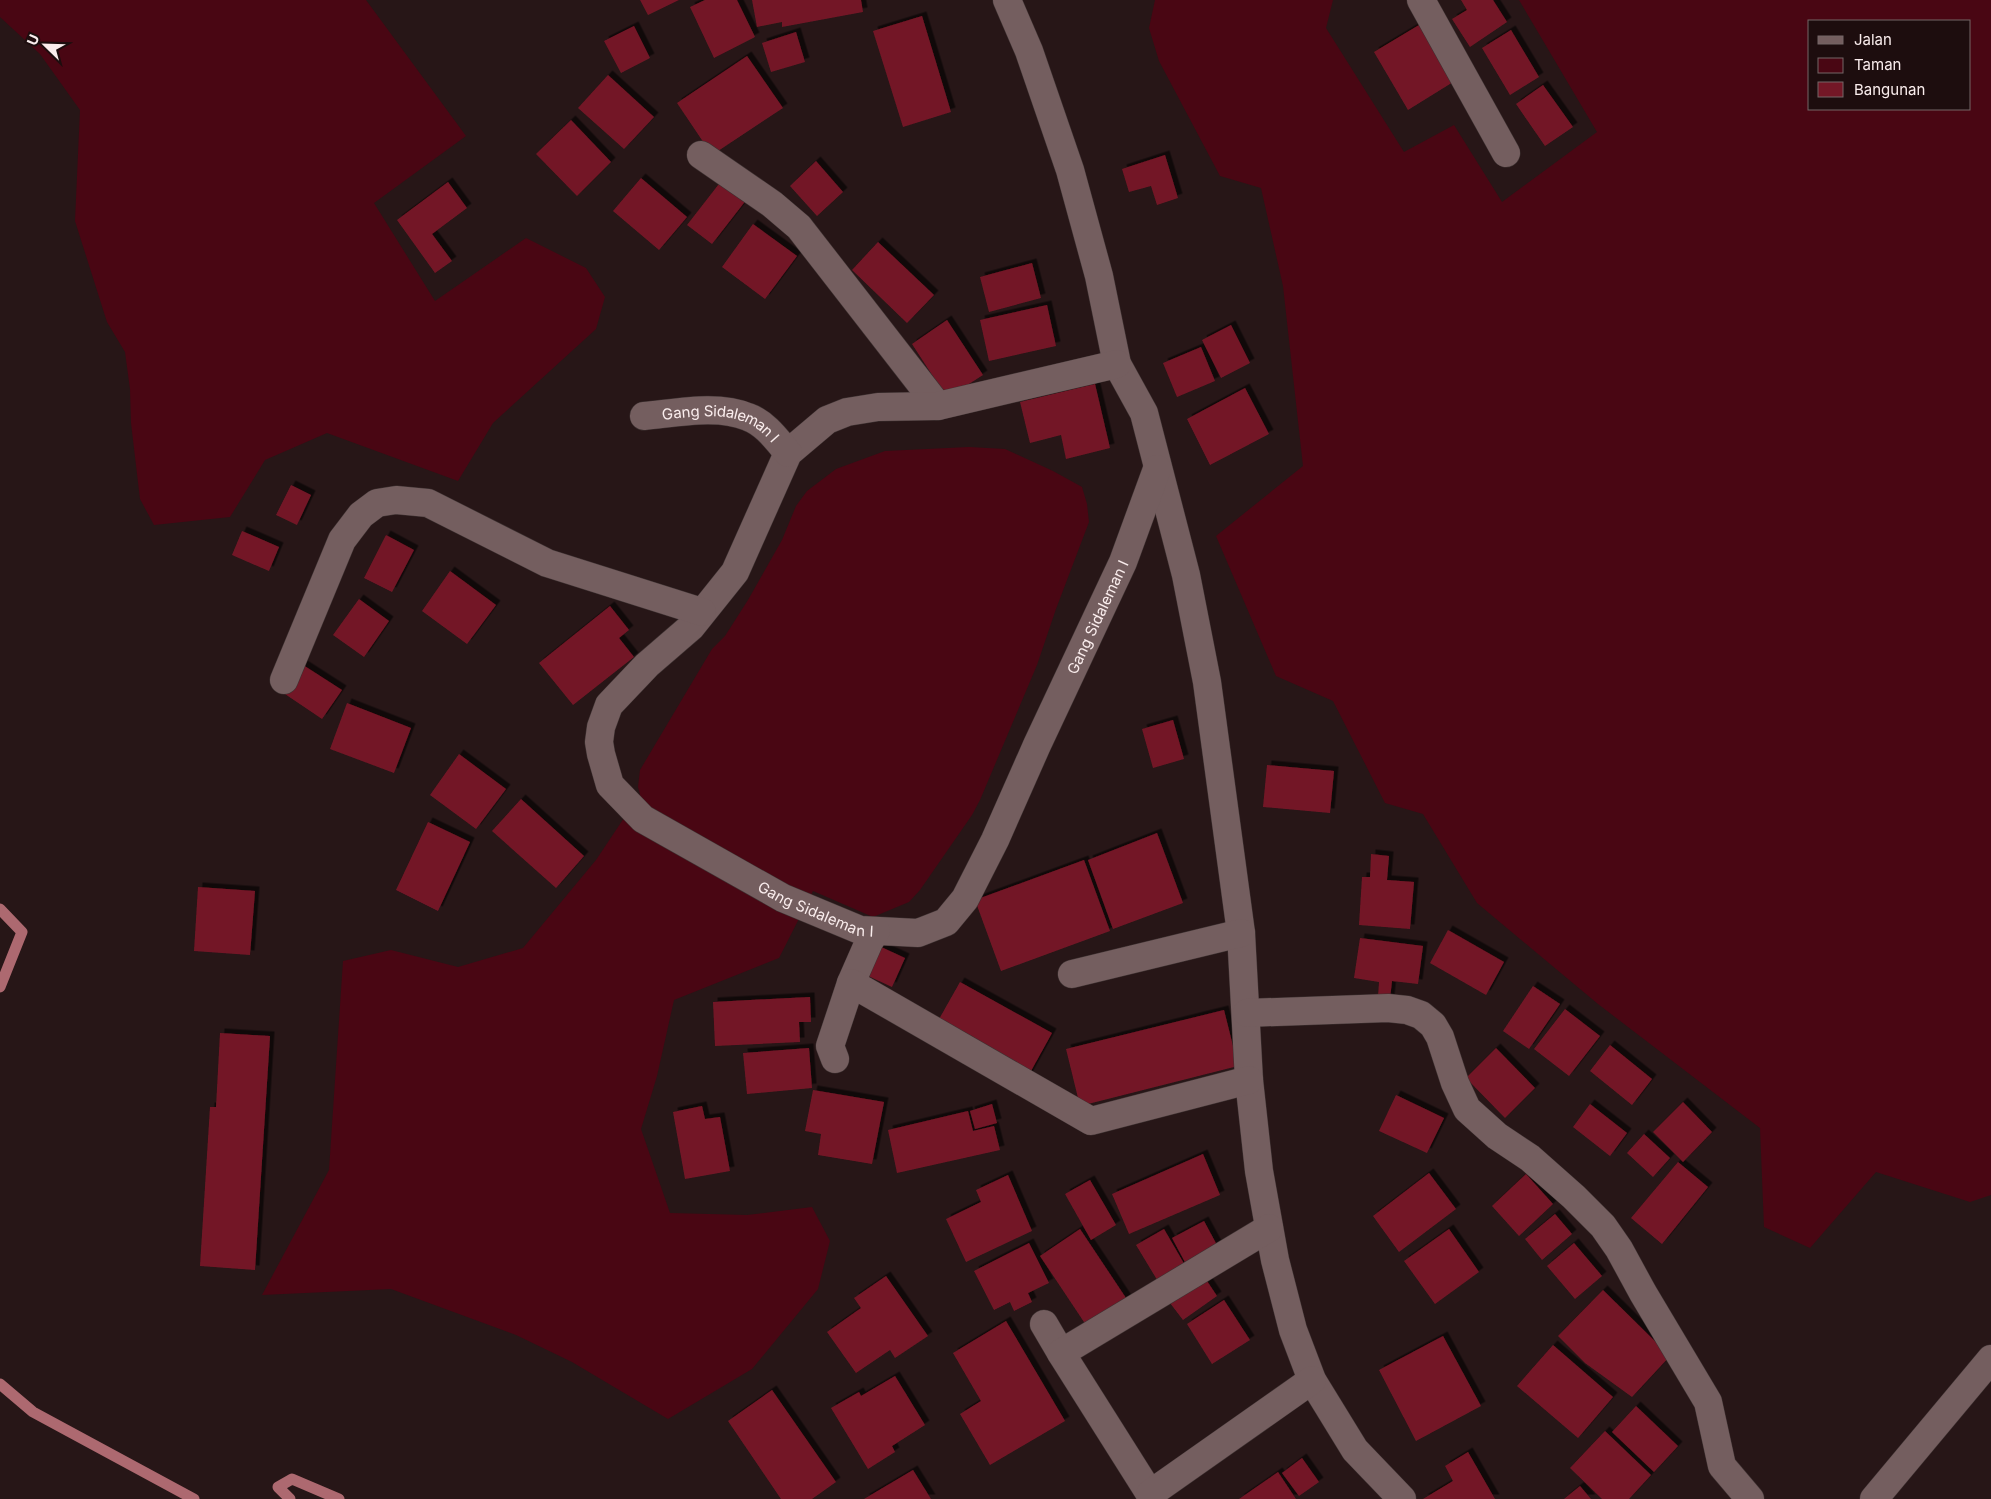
<svg xmlns="http://www.w3.org/2000/svg" width="1991" height="1499" font-family="Inter,sans-serif">
<style>
.green{fill:#490613;fill-rule:evenodd}
.lines{fill:none;stroke-linecap:round;stroke-linejoin:round}
.stream{stroke:#ad6970;stroke-width:11}
.building{fill:#731726;filter:url(#shadow)}
.street-casing{stroke:#3e3232;stroke-width:29}
.street{stroke:#745e5f;stroke-width:28}
.labels{text-anchor:middle;dominant-baseline:central;stroke-width:4;stroke-linejoin:round;paint-order:stroke}
.street-label{font-size:15px;fill:#faeded;stroke:#1d0d0e}
</style>
<defs>
<filter id="shadow"><feDropShadow dx="4.5" dy="-4.5" stdDeviation="0" flood-color="#0009"/></filter>
</defs>
<rect width="100%" height="100%" fill="#271617"/>
<path class="green" d="M0 0H366L466 136 374 203 435 301 526 238 586 268 605 297 596 329 493 423 458 481 327 433 265 460 230 517 154 525 140 499 131 423 130 389 125 352 107 322 75 221 80 110 40 54 0 17Z
M1155 0H1333L1326 28 1404 152 1454 125 1502 202 1597 132 1519 0H1991V1195L1970 1202 1876 1172 1810 1248 1764 1227 1760 1128 1598 1004 1477 903 1423 814 1385 803 1333 701 1276 676 1216 536 1303 466 1283 286 1261 188 1220 176 1159 61 1149 28ZM1810 21H1970V109H1810Z
M969 447 1005 449 1053 471 1082 487 1087 504 1089 522 1056 609 1037 665 980 800 972 815 920 890 909 902 873 917 813 891 779 958 674 1000 657 1076 641 1129 670 1213 747 1215 812 1207 830 1241 818 1289 752 1369 668 1419 572 1362 516 1335 391 1289 262 1295 329 1170 343 961 391 950 458 967 523 948 596 860 640 794 638 787 640 770 712 649 725 636 748 600 782 540 796 506 807 491 836 469 885 451Z"/>
<g class="lines">
<path class="stream" d="M0 909 22 932 0 987
M0 1384 33 1412 194 1499
M290 1499 278 1487 292 1479 339 1499"/>
</g>
<path class="building" d="M640 0H679L648 15Z
M705 0H737L755 37 714 58 690 7Z
M752 0H861L863 12 782 27V22L757 27Z
M1461 0H1493L1507 22 1470 47 1452 19 1467 10Z
M922 16 951 112 903 127 873 31Z
M1424 22 1458 79 1408 110 1374 52Z
M634 26 650 58 621 73 604 41Z
M1511 30 1539 77 1510 95 1482 48Z
M796 32 805 62 771 72 762 43Z
M747 56 783 108 712 155 677 103Z
M608 75 654 117 624 149 578 108Z
M1543 85 1573 127 1545 146 1516 104Z
M571 120 611 162 577 196 536 154Z
M1165 155 1178 198 1157 205 1151 186 1129 192 1122 169Z
M816 161 843 192 817 216 790 186Z
M641 178 687 217 659 250 613 211Z
M722 180 747 199 712 244 687 225Z
M448 182 467 208 432 234 452 261 435 273 397 220Z
M753 224 797 256 765 299 722 267Z
M878 242 934 295 907 323 852 270Z
M1032 263 1041 298 989 312 980 277Z
M1047 305 1056 346 989 361 980 320Z
M947 320 983 375 947 398 912 344Z
M1231 325 1250 363 1221 378 1202 340Z
M1201 347 1215 381 1177 397 1163 363Z
M1095 384 1110 448 1066 459 1061 435 1030 443 1020 402Z
M1245 388 1269 434 1210 465 1187 419Z
M291 485 311 495 297 525 276 515Z
M242 531 279 547 269 571 232 555Z
M386 535 414 550 392 592 364 578Z
M450 571 496 605 467 644 422 611Z
M359 599 389 621 364 657 333 635Z
M610 606 629 630 619 638 634 657 573 705 539 663Z
M300 663 342 690 322 719 282 692Z
M347 703 411 728 394 773 330 749Z
M1173 720 1184 759 1153 768 1142 729Z
M459 754 506 789 476 829 430 795Z
M1267 765 1334 771 1330 813 1263 807Z
M521 799 584 856 556 888 492 831Z
M428 822 470 842 438 911 396 890Z
M1157 833 1183 903 1113 929 1088 860Z
M1371 854 1389 856 1387 880 1414 882 1410 929 1359 925 1362 877H1370Z
M1084 860 1110 931 1001 971 975 900Z
M198 887 255 891 250 955 194 951Z
M1448 930 1504 962 1486 995 1430 963Z
M1360 938 1423 946 1418 984 1392 981 1390 999 1378 997 1379 982 1354 978Z
M879 946 905 958 892 987 866 975Z
M960 982 1052 1033 1026 1080 934 1028Z
M1533 986 1560 1004 1529 1049 1503 1031Z
M810 997 811 1022H799L800 1042 715 1046 713 1002Z
M1565 1009 1600 1036 1569 1076 1534 1049Z
M1224 1010 1238 1066 1080 1106 1066 1049Z
M220 1033 270 1036 255 1270 200 1266 210 1107H216Z
M1610 1045 1652 1079 1632 1105 1590 1071Z
M809 1048 812 1088 747 1094 743 1053Z
M1496 1048 1535 1088 1505 1118 1466 1078Z
M813 1090 884 1102 872 1164 818 1155 821 1134 805 1131Z
M1396 1095 1444 1118 1427 1153 1379 1131Z
M1683 1102 1712 1132 1683 1162 1653 1132Z
M992 1104 997 1123 975 1129 970 1111Z
M1590 1104 1627 1133 1610 1156 1573 1127Z
M702 1106 705 1119 720 1117 730 1171 685 1179 673 1112Z
M968 1111 973 1131 994 1126 1000 1150 897 1173 888 1130Z
M1644 1134 1670 1158 1653 1177 1627 1153Z
M1203 1154 1220 1195 1129 1234 1112 1194Z
M1678 1162 1708 1187 1662 1244 1631 1218Z
M1429 1173 1456 1209 1399 1252 1373 1216Z
M1526 1174 1553 1204 1519 1236 1492 1206Z
M1008 1175 1032 1231 966 1262 946 1219 981 1202 976 1190Z
M1090 1180 1116 1225 1091 1240 1065 1194Z
M1555 1214 1572 1234 1542 1260 1525 1239Z
M1204 1221 1218 1247 1186 1264 1172 1238Z
M1080 1229 1128 1301 1088 1328 1040 1256Z
M1164 1229 1186 1267 1159 1283 1136 1245Z
M1449 1229 1479 1272 1435 1304 1404 1261Z
M1029 1243 1049 1283 1028 1293 1032 1302 1014 1311 1010 1302 994 1310 974 1271Z
M1574 1243 1602 1276 1575 1299 1547 1266Z
M886 1276 928 1336 895 1358 890 1350 856 1373 827 1332 861 1308 854 1298Z
M1205 1278 1217 1296 1183 1320 1170 1303Z
M1603 1290 1670 1356 1632 1397 1585 1363 1558 1336Z
M1224 1300 1250 1340 1212 1364 1187 1324Z
M1006 1321 1065 1421 990 1465 960 1414 981 1401 953 1353Z
M1443 1336 1481 1406 1416 1441 1379 1370Z
M1553 1345 1613 1397 1578 1438 1517 1386Z
M895 1376 925 1425 892 1446 895 1452 868 1469 831 1408 859 1392 861 1396Z
M772 1390 836 1482 812 1499H781L728 1421Z
M1636 1406 1678 1446 1654 1472 1612 1432Z
M1605 1431 1651 1475 1629 1499H1602L1570 1468Z
M1468 1452 1495 1499H1423L1453 1481 1445 1466Z
M1302 1458 1319 1482 1299 1496 1282 1473Z
M913 1470 931 1499H864Z
M1278 1472 1296 1499H1239Z
M1580 1486 1591 1499H1564Z"/>
<g class="lines">
<defs>
<g id="street">
<path d="M1007 0 1029 51 1070 170 1099 276 1117 364 1144 413 1186 575 1207 682 1241 933 1249 1080 1259 1171 1275 1260 1293 1330 1312 1380 1355 1450 1402 1499"/>
<path d="M1421 0 1506 153"/>
<path d="M701 155 772 204 799 227 938 406"/>
<path id="s1" d="M1117 364 938 406 878 407 847 412 827 420 788 453 735 572 691 627 647 665 609 705 601 727 599 742 601 754 610 785 643 819 783 898 860 930 918 933 946 922 965 899 995 840 1037 745 1123 562 1157 469"/>
<path id="s2" d="M644 416C676 413 718 404 748 417 765 423 777 440 788 453"/>
<path d="M284 680 342 540 361 515 377 503 396 500 428 503 547 563 702 612"/>
<path d="M1072 974 1241 933"/>
<path d="M851 983 869 942 876 931"/>
<path d="M1247 1013 1388 1008 1407 1010 1421 1015 1433 1025 1440 1037 1455 1083 1467 1109 1497 1136 1530 1158 1574 1197 1603 1226 1619 1249 1643 1293 1708 1402 1722 1466 1750 1499"/>
<path d="M835 1059 830 1046 851 983 1091 1121 1249 1080"/>
<path d="M1044 1324 1061 1353"/>
<path d="M1150 1494 1061 1353 1269 1228"/>
<path d="M1153 1499 1150 1494 1312 1380"/>
<path d="M1874 1499 1991 1359"/>
</g>
</defs>
<use href="#street" class="street-casing"/>
<use href="#street" class="street"/>
</g>
<g class="labels">
<g class="street-label">
<text stroke="none"><textPath href="#s2" startOffset="80">Gang Sidaleman I</textPath></text>
<text stroke="none"><textPath href="#s1" startOffset="1466">Gang Sidaleman I</textPath></text>
<text stroke="none"><textPath href="#s1" startOffset="988">Gang Sidaleman I</textPath></text>
</g>
</g>
<rect x="1808" y="20" width="162" height="90" fill="#1d0d0e" stroke="#756767"/>
<rect x="1818" y="36" width="25" height="8" fill="#745e5f" stroke="#756767"/>
<text x="1854" y="45" font-size="15" fill="#faeded">Jalan</text>
<rect x="1818" y="58" width="25" height="15" fill="#490613" stroke="#756767"/>
<text x="1854" y="70" font-size="15" fill="#faeded">Taman</text>
<rect x="1818" y="82" width="25" height="15" fill="#731726" stroke="#756767"/>
<text x="1854" y="95" font-size="15" fill="#faeded">Bangunan</text>
<g transform="translate(45 45) rotate(293)" stroke="#1d0d0e" stroke-width="4" paint-order="stroke">
<path d="M0-4L9 19L0 12L-9 19Z" fill="#faeded"/>
<text y="-8" font-size="14" font-weight="bold" text-anchor="middle" fill="#faeded">U</text>
</g>
</svg>
